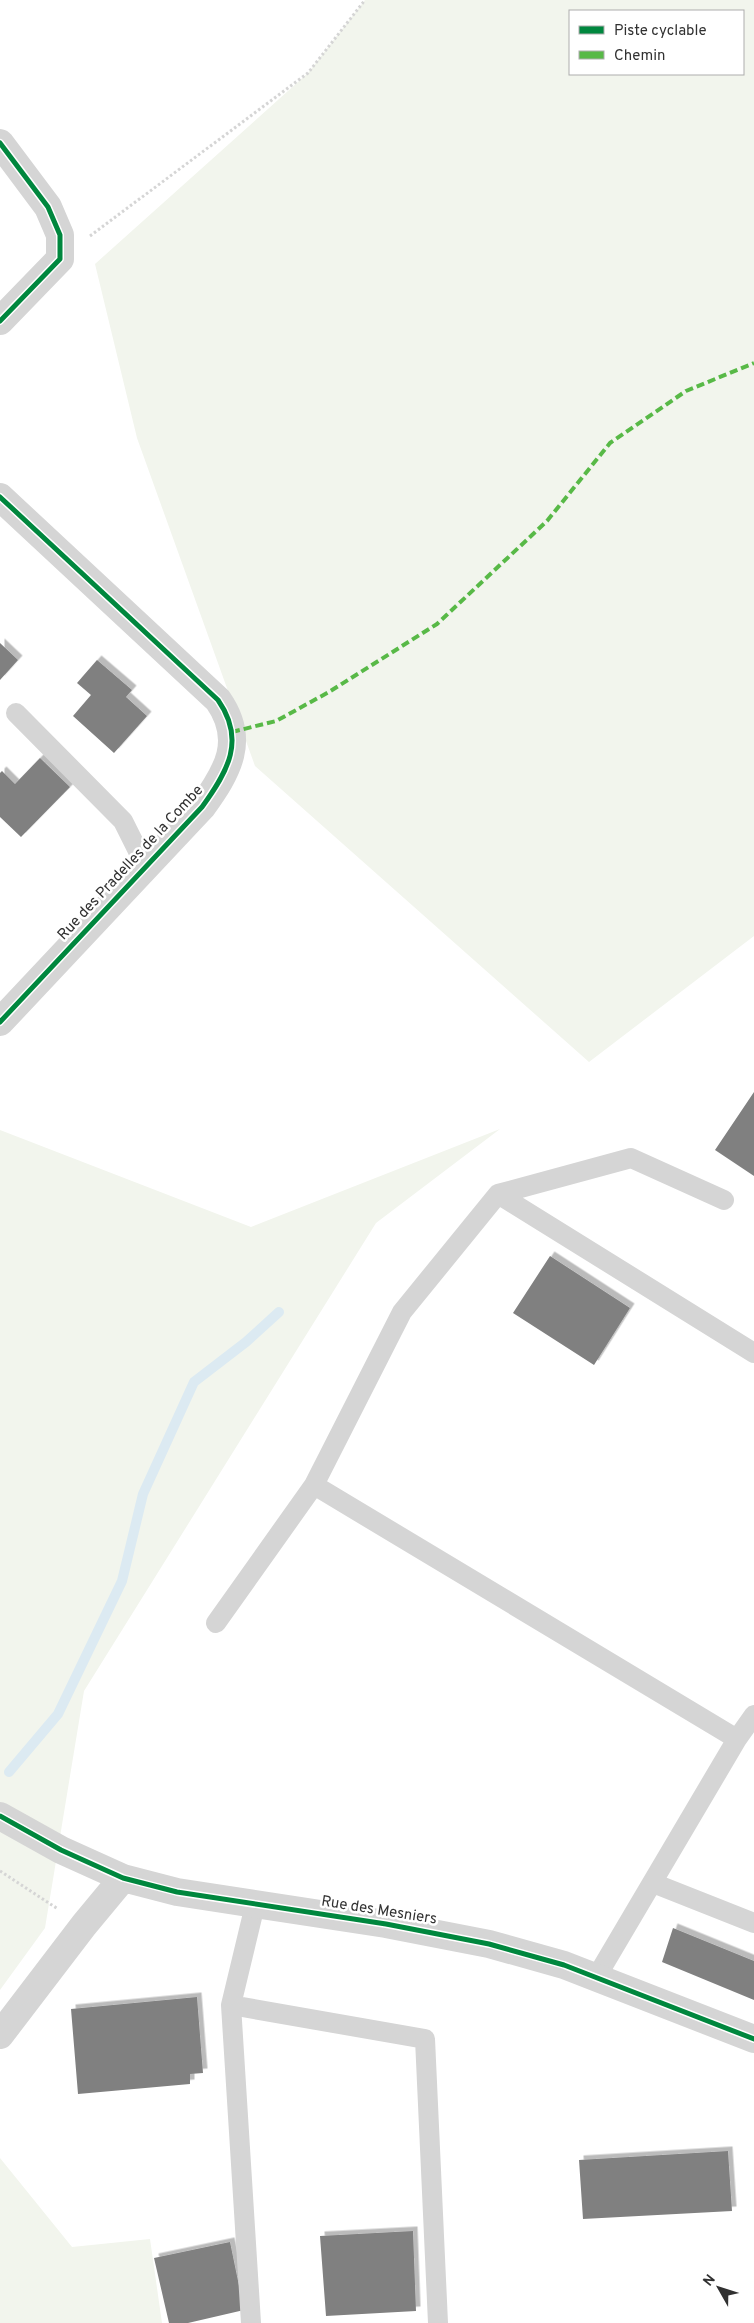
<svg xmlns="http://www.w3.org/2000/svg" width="754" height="2323" font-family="Overpass,sans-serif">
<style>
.green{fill:#f2f5ed;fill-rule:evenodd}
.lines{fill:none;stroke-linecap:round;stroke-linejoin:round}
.stream{stroke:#dceaf2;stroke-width:10}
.building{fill:#808080;filter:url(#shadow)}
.path{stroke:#d5d5d5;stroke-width:3;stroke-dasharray:2.5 2.5;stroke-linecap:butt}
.service{stroke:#d5d5d5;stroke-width:20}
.minor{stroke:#d5d5d5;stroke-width:28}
.quiet{stroke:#58b947;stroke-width:4;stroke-dasharray:8 4;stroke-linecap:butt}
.cycleway-casing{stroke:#fff;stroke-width:8}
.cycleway{stroke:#00873e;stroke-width:5}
.labels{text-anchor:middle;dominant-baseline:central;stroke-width:5;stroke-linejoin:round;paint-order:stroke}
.street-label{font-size:15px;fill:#313131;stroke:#fff}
</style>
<defs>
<filter id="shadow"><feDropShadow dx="4.5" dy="-4.5" stdDeviation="0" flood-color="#0004"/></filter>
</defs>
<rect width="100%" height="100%" fill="#fff"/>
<path class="green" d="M365 0H754V936L589 1062 255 766 137 438 95 264 308 73ZM570 11H743V74H570Z
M500 1129 376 1223 84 1691 45 1928 0 1990V1130L251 1227Z
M0 2158 72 2247 150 2239 162 2323H0Z"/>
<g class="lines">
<path class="stream" d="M9 1772 58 1714 122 1581 143 1494 194 1382 246 1342 279 1312"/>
</g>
<path class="building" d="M0 643 18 660 0 680Z
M97 660 132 690 126 697 147 716 114 753 73 716 91 695 77 683Z
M40 758 70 787 21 837 0 817V773L2 771 15 784Z
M754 1092V1176L715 1150Z
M550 1256 630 1308 594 1365 513 1313Z
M673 1928 754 1961V2000L662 1962Z
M197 1997 203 2073 190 2074V2084L78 2094 71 2009Z
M728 2151 732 2211 583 2219 579 2160Z
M413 2231 416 2311 326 2316 320 2236Z
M230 2242 244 2310 188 2323H169L154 2258Z"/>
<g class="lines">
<path class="path" d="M90 236 308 73 365 0
M0 1871 58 1909"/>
<path class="service" d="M16 713 123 821 146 867
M498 1194 631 1158 724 1200
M314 1485 737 1739 597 1976
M216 1623 314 1485 402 1312 498 1194 754 1353
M737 1739 754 1715
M653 1883 754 1923
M231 2005 425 2039 438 2323
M251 2323 231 2005 255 1905"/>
<path class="minor" d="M0 143 48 207 60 235V259L0 321
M0 497 218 700C246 740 228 771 202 807L0 1022
M0 1816 61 1850 123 1878 177 1892 386 1924 489 1944 564 1965 754 2039
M0 2035 84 1925 123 1878"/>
<path class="quiet" d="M232 732 276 721 329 692 437 624 547 521 610 443 686 391 754 363"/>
<defs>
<path id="cycleway" d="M0 143 48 207 60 235V259L0 321
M0 497 218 700C246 740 228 771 202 807L0 1022
M0 1816 61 1850 123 1878 177 1892 386 1924 489 1944 564 1965 754 2039"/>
</defs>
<use href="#cycleway" class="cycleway-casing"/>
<use href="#cycleway" class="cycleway"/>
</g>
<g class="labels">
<g class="street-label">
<text transform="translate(131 863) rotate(-47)">Rue des Pradelles de la Combe</text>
<text transform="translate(379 1911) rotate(9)">Rue des Mesniers</text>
</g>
</g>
<rect x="569" y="10" width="175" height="65" fill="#ffffff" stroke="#adadad"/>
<rect x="579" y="26" width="25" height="8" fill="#00873e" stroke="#adadad"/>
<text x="614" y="35" font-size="15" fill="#313131">Piste cyclable</text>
<rect x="579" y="51" width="25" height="8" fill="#58b947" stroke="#adadad"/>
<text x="614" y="60" font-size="15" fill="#313131">Chemin</text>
<g transform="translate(719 2288) rotate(309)" stroke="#ffffff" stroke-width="4" paint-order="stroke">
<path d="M0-4L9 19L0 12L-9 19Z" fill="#313131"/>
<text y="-8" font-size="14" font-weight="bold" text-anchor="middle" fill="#313131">N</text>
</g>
</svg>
